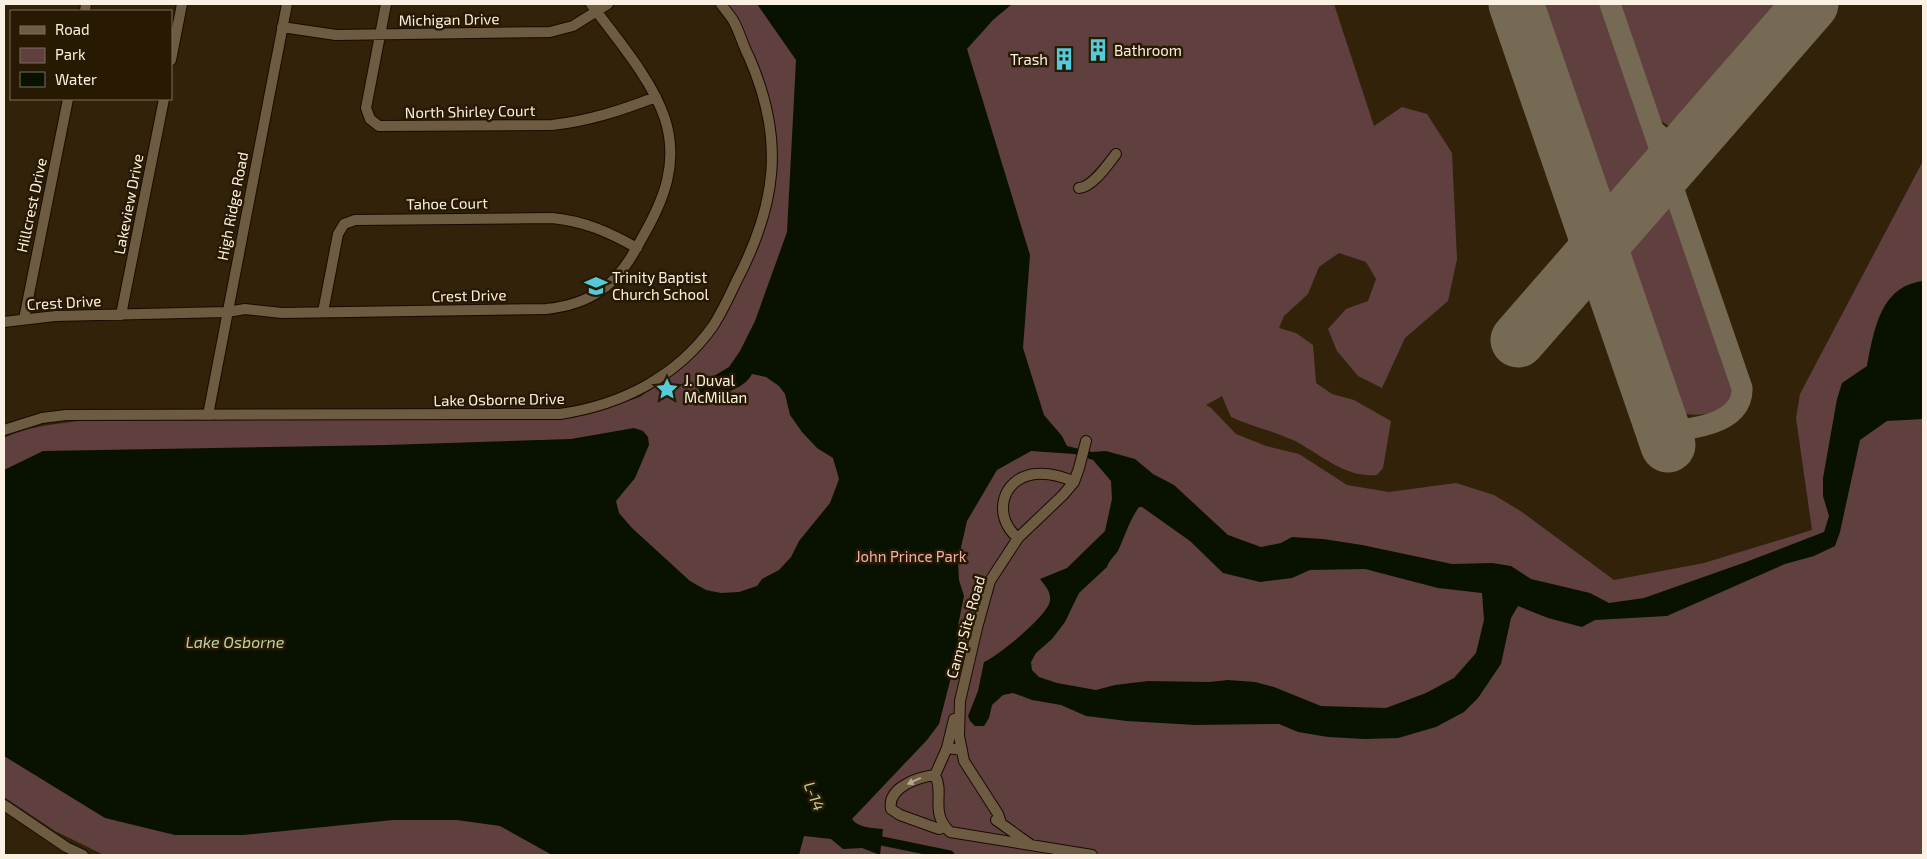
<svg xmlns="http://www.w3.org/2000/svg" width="1927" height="859" font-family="'Exo 2',sans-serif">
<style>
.green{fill:#5f403e}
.water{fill:#091200;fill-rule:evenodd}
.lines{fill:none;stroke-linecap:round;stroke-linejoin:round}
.canal{stroke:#091200;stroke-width:9}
.taxiway{stroke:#776a54;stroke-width:21}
.runway{stroke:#776a54;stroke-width:55}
.minor-casing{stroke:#190b00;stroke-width:12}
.minor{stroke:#6d5b42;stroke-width:10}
.oneway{fill:#b4a692}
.labels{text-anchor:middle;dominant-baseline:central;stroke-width:5;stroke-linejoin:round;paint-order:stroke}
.street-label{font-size:15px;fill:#fbf1e3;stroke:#281902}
.poi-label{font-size:15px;fill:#fbf1e3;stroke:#281902;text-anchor:start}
.park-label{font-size:15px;fill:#f0b0ad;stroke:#281902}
.water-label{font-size:16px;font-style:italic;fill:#bad29e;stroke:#281902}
</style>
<rect width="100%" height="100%" fill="#32220a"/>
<path class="green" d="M721 4H1334L1374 126 1402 107 1427 114 1452 153 1457 259 1448 301 1405 338 1382 388 1358 376 1337 351 1328 329 1346 309 1368 301 1376 279 1366 262 1339 253 1319 267 1308 294 1284 316 1279 328 1296 333 1313 345 1316 383 1332 394 1354 400 1391 421 1383 468 1377 475C1344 478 1321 454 1293 440 1273 431 1251 426 1231 417L1222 396 1206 405 1211 408 1236 434 1266 446 1299 454 1347 485 1389 492 1456 483 1494 495 1522 512 1614 580 1704 563 1812 530 1796 418 1800 394 1923 161V855H104L55 831 4 797V438C26 427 54 424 79 421L475 419 601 410 640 397 667 377 715 325 740 283 762 236 775 175 776 143 772 114 762 73Z
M1538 4H1601L1651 148 1650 160 1611 212Z
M1617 4H1792L1686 126C1674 129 1666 126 1657 117Z
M1668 201 1733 386C1732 389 1732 394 1731 398 1724 412 1694 420 1680 411 1677 408 1673 402 1670 398L1619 245 1657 203Z"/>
<path class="water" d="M757 4H1012L993 20 967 49 1030 255 1023 348 1044 415 1062 436 1067 446 1092 452 1106 451 1135 459 1153 474 1174 485 1228 535 1261 547 1281 543 1292 537 1323 539 1362 545 1452 564 1492 563 1511 566 1531 579 1590 593 1609 603 1644 598 1746 562 1824 532 1829 516 1823 496V478L1837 399 1842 383 1867 366C1874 331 1880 286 1923 281V419L1887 421 1860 440 1840 532 1835 546 1814 556 1785 564 1667 616 1595 620 1582 627 1548 618 1518 606 1511 618 1501 664 1478 698 1464 712 1436 727 1398 738 1365 739 1328 737 1298 732 1279 724 1195 725 1127 721 1086 716 1061 705 1032 700 1013 693 1003 695 992 705 989 718 984 726H975L970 721 968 716 978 691 984 662C998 656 1050 614 1050 600 1051 591 1045 586 1040 579L1067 568 1105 531 1112 499 1111 481 1093 460 1074 454 1031 451 997 470 967 521 958 561 959 580 964 596 958 626V650L939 724 927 740 852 819C858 828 873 828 883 829L880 855 862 848 843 849 831 839 804 836 799 855H552L500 826 457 820H393L243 835H175L105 818 4 756V470L43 451 386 445 571 439 634 428 643 431 648 437 649 445 635 478 616 501 619 513 632 528 690 581 706 590 721 593 739 592 757 586 762 579 779 570 791 557 799 541 830 503 839 479 833 458 817 448 802 432 790 415 785 394 779 386 766 377 752 374C745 388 724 393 711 398L700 393 698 387 700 384 729 367 740 351 755 321 787 232 796 60ZM1139 507H1142L1190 541 1223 573 1260 582 1292 578 1310 570 1365 569 1438 588 1482 593 1484 620 1476 653 1454 678 1426 693 1386 708 1321 706 1274 687 1255 682 1228 680 1209 682 1148 681 1115 685 1096 690 1057 683 1039 677 1032 670 1031 662 1036 653 1052 639 1065 622 1079 593 1107 567C1109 560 1114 557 1118 551 1125 536 1129 521 1139 507Z"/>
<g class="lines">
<path class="canal" d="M872 839 950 855"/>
<path class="taxiway" d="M1610 4 1742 388C1744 424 1690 430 1663 431
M1653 129C1666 145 1682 144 1698 133"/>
<path class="runway" d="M1516 4 1668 445
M1518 340 1811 4"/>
<defs>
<path id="minor" d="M386 4 366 108 370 119 379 126 552 125C589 121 622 110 656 97
M85 11 86 4
M282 27 336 35 550 32 573 26 608 4
M171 60 182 4
M1079 188C1093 187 1108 164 1116 154
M323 312 338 234 344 224 355 220 552 218C584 221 609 232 637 248
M121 315 164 99
M24 319 68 99
M4 322 55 316 227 312 245 309 282 313 546 309C565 307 584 302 600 291 619 278 631 259 642 238 664 200 679 163 665 119 652 79 616 38 591 4
M208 415 287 4
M4 430 42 418 66 415 560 414C621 405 677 377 713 326 722 312 729 297 736 282 777 204 785 139 749 57 743 46 740 33 734 22 731 16 725 10 721 4
M1018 538C992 517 1001 478 1035 474 1048 473 1062 476 1074 482
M947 748 954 719
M935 775C945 794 929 812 950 832L1092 855
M4 805 66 847 83 855
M996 820 1031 845
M1001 823 998 814 964 761 959 736 960 701 977 628 990 581 1018 538 1063 495 1074 482 1079 468 1086 441
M944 827 939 829 900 815 891 809C887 787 919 777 935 775L947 748 962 750"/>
</defs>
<use href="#minor" class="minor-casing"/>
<use href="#minor" class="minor"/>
</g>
<defs><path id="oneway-solid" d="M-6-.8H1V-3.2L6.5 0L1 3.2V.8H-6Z" transform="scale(1.25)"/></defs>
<use class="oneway" href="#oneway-solid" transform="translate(914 781) rotate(155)"/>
<defs>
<symbol id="building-bare" viewBox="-9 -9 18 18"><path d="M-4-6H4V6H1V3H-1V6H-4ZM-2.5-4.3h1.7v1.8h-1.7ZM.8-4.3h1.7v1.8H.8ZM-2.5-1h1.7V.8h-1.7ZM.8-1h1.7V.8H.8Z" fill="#53cbda" stroke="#281902" stroke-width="2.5" paint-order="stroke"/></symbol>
<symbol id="school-bare" viewBox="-9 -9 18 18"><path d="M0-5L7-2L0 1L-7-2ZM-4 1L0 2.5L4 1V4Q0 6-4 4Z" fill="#53cbda" stroke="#281902" stroke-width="2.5" paint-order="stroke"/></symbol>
<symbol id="sight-bare" viewBox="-9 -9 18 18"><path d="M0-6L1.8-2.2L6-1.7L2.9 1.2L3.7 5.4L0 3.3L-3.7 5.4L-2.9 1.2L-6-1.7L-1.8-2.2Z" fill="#53cbda" stroke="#281902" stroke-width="2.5" paint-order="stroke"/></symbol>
</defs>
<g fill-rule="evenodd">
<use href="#building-bare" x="1082" y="34" width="32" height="32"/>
<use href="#building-bare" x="1048" y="43" width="32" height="32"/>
<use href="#school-bare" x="580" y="270" width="32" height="32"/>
<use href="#sight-bare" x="651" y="373" width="32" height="32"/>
</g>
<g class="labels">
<g class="street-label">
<text transform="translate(449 19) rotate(-1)">Michigan Drive</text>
<text transform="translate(470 111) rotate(-1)">North Shirley Court</text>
<text transform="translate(447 203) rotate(-1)">Tahoe Court</text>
<text transform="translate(128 204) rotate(-79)">Lakeview Drive</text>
<text transform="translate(31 205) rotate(-78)">Hillcrest Drive</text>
<text transform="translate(232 206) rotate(-79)">High Ridge Road</text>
<text transform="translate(469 295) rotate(-1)">Crest Drive</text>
<text transform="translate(64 302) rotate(-3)">Crest Drive</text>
<text transform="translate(499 399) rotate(-1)">Lake Osborne Drive</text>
<text transform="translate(965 627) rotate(-74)">Camp Site Road</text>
</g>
<g class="poi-label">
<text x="1114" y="50">Bathroom</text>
<text x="1048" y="59" text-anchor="end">Trash</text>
<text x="612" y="277">Trinity Baptist<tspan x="612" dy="17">Church School</tspan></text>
<text x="684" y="380">J. Duval<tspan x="684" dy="17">McMillan</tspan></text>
</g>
<g class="park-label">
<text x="911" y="556">John Prince Park</text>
</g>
<g class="water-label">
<text x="235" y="641">Lake Osborne</text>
<text transform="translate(815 796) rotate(67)">L-14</text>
</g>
</g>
<rect width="1927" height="859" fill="none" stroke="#fbf1e3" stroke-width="10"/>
<rect x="10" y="10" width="162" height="90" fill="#281902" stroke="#7c6f5c"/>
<rect x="20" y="26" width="25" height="8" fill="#6d5b42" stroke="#7c6f5c"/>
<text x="55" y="35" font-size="15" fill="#fbf1e3">Road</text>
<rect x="20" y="48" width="25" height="15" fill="#5f403e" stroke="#7c6f5c"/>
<text x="55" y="60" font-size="15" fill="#fbf1e3">Park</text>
<rect x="20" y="72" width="25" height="15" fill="#091200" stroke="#7c6f5c"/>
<text x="55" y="85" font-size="15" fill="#fbf1e3">Water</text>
</svg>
